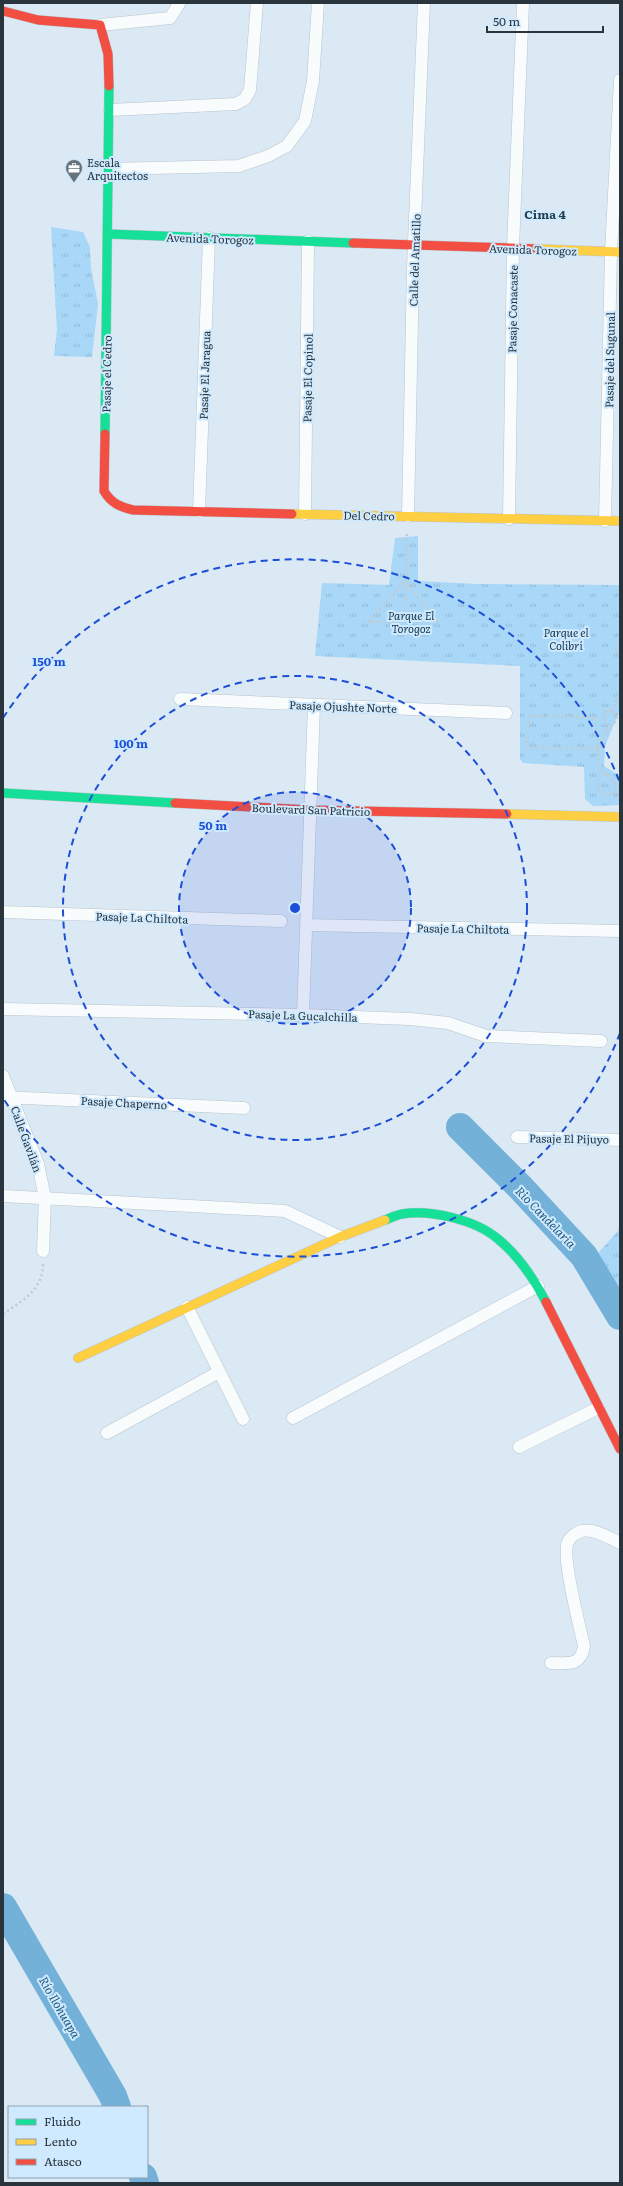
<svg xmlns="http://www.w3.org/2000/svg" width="623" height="2186" font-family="Literata,serif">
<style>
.grass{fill:url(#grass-tufts)}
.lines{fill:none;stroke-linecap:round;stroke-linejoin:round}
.river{stroke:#74b1d9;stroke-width:28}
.street-casing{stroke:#b9c4cd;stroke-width:13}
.fast-casing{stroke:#b9c4cd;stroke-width:10}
.slow-casing{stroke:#b9c4cd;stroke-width:10}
.jam-casing{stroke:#b9c4cd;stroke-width:10}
.path{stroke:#c4cacd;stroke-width:2.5;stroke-dasharray:2 3;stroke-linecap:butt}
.street{stroke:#f9fcfd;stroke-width:12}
.fast{stroke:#16e098;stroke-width:9}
.slow{stroke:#ffcf43;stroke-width:9}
.jam{stroke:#f24e42;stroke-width:9}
.ring{fill:none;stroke:#1d4ed8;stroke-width:2;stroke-dasharray:7 5}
.labels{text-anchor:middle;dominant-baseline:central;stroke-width:4;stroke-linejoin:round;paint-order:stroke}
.poi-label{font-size:11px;fill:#29343c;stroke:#cfeaff;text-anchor:start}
.street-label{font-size:11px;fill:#29343c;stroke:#cfeaff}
.park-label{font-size:11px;font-style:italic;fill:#14364d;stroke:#cfeaff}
.neighbourhood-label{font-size:12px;font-weight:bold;fill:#253c4c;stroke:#cfeaff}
.water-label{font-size:12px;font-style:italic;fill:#225b80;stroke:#cfeaff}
.centre{fill:#1d4ed8;stroke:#cfeaff;stroke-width:2}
.ring-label{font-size:12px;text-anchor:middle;font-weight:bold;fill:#1d4ed8;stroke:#cfeaff;stroke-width:4;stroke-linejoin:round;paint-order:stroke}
</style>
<defs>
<pattern id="grass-tufts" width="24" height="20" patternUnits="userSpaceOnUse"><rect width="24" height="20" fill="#a8d7f8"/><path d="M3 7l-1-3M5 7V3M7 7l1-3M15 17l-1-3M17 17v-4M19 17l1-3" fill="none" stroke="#91b9d6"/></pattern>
</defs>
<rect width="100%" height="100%" fill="#dae9f4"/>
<path class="grass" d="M51 227 83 232 90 247 91 269 98 304 92 357 54 356 57 330Z
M418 536V581L477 584 620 585V710L605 746 604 766 620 776V805L593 806 585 799 584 767 523 763 520 759V666L315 656 322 583 389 585 395 538Z
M620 1221V1297L614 1289 598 1253 618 1231Z"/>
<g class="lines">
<path class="river" d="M460 1127 521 1188 584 1256 620 1316
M3 1907 113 2096 117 2107
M143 2177 145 2183"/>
<defs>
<path id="street" d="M100 25 170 18 179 4
M110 110 236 104 245 99 250 90 257 3
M108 169 239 166 268 156 287 146 305 121 313 81 318 3
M199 511 209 238
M305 514 308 241
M408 516 413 268 424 3
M509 519 513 248 523 3
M605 521 611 252 620 80
M180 699 506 713
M3 912 281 921
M306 925 620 931
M3 1009 303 1015 410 1019 448 1023 486 1036 601 1041
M303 1015 314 705
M3 1076 38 1164 45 1198 43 1251
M3 1097 244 1108
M517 1137 620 1140
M3 1196 285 1211 340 1237
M187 1307 243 1419
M293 1418 538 1286
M107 1433 219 1372
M519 1447 598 1408
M551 1663C567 1663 581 1667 584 1646 580 1628 561 1555 568 1542 570 1537 577 1532 582 1531 594 1528 609 1538 620 1543"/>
<path id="fast" d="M108 234 353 243
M105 434 109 86
M3 793 175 803
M385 1220C390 1218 396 1215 402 1214 430 1209 476 1220 498 1239 519 1256 534 1279 546 1302"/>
<path id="slow" d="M539 249 620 252
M292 514 620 521
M507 814 620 817
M78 1358 340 1237 385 1220"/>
<path id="jam" d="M3 11 38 20 100 25 108 54 109 86
M353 243 539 249
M105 434 104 491C111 503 120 507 133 510L292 514
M175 803 310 810 507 814
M546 1302 620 1449"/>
</defs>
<use href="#street" class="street-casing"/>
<use href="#fast" class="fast-casing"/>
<use href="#slow" class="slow-casing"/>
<use href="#jam" class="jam-casing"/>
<path class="path" d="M405 581 437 621 369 622Z
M405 621 407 532
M620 644 614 649 620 658
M612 711 620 690
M598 748 608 728 603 715 607 710 612 711 617 718 614 724 608 728
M598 749 527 747 529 716 595 717 600 770 606 773 616 785 614 792 609 795H601L596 783 598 777 606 773
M614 792 620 799
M3 1314C22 1301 43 1290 43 1264"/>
<use href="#street" class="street"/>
<use href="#fast" class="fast"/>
<use href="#slow" class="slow"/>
<use href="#jam" class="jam"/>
</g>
<circle cx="295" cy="908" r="116" fill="#1d4ed8" fill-opacity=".12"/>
<g class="ring">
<circle cx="295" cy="908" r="116"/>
<circle cx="295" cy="908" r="232"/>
<path d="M620 1033A348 348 0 0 1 3 1098M3 718A348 348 0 0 1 620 783"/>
</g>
<defs>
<symbol id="office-pin" viewBox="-11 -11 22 30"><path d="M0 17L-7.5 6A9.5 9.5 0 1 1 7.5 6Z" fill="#67737c" stroke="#cfeaff"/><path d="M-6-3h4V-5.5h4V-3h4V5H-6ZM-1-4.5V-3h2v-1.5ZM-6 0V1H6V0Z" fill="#fff"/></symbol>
</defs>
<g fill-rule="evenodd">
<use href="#office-pin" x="64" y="158" width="20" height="27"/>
</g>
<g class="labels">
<g class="poi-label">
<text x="87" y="162">Escala<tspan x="87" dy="13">Arquitectos</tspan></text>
</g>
<g class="street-label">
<text transform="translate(210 238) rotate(2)">Avenida Torogoz</text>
<text transform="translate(533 249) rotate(2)">Avenida Torogoz</text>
<text transform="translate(414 260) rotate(-88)">Calle del Amatillo</text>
<text transform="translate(512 309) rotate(-89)">Pasaje Conacaste</text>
<text transform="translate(609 360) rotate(-89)">Pasaje del Sugunal</text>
<text transform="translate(106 374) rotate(-89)">Pasaje el Cedro</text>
<text transform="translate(204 375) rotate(-88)">Pasaje El Jaragua</text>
<text transform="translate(307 378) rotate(-89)">Pasaje El Copinol</text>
<text transform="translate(369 515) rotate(1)">Del Cedro</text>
<text transform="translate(343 706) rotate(2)">Pasaje Ojushte Norte</text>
<text transform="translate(311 809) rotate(2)">Boulevard San Patricio</text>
<text transform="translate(142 917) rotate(2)">Pasaje La Chiltota</text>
<text transform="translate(463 928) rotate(1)">Pasaje La Chiltota</text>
<text transform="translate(303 1015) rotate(2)">Pasaje La Gucalchilla</text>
<text transform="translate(124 1102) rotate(3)">Pasaje Chaperno</text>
<text transform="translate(569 1138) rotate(1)">Pasaje El Pijuyo</text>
<text transform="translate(27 1139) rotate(70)">Calle Gavilán</text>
</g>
<g class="park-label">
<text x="411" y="615">Parque El<tspan x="411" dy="13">Torogoz</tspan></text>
<text x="566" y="632">Parque el<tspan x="566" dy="13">Colibrí</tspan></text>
</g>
<g class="neighbourhood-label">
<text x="545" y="214">Cima 4</text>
</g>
<g class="water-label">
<text transform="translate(546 1217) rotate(46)">Rio Candelaria</text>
<text transform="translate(60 2007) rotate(60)">Río Ilohuapa</text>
</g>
</g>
<circle cx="295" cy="908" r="6" class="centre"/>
<g class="ring-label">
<text x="49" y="666">150 m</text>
<text x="131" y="748">100 m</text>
<text x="213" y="830">50 m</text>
</g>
<rect width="623" height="2186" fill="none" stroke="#29343c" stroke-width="8"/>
<rect x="8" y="2106" width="140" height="72" fill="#cfeaff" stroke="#8da1b1"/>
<rect x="16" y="2119" width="20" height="6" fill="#16e098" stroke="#8da1b1"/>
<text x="44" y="2126" font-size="12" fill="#29343c">Fluido</text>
<rect x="16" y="2139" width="20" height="6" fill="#ffcf43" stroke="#8da1b1"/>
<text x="44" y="2146" font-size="12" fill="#29343c">Lento</text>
<rect x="16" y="2159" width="20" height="6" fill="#f24e42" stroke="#8da1b1"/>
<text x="44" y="2166" font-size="12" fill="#29343c">Atasco</text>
<path d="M487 26v6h116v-6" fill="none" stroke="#29343c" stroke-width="2"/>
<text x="493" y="26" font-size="12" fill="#29343c" stroke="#cfeaff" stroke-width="3" paint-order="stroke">50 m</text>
</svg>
